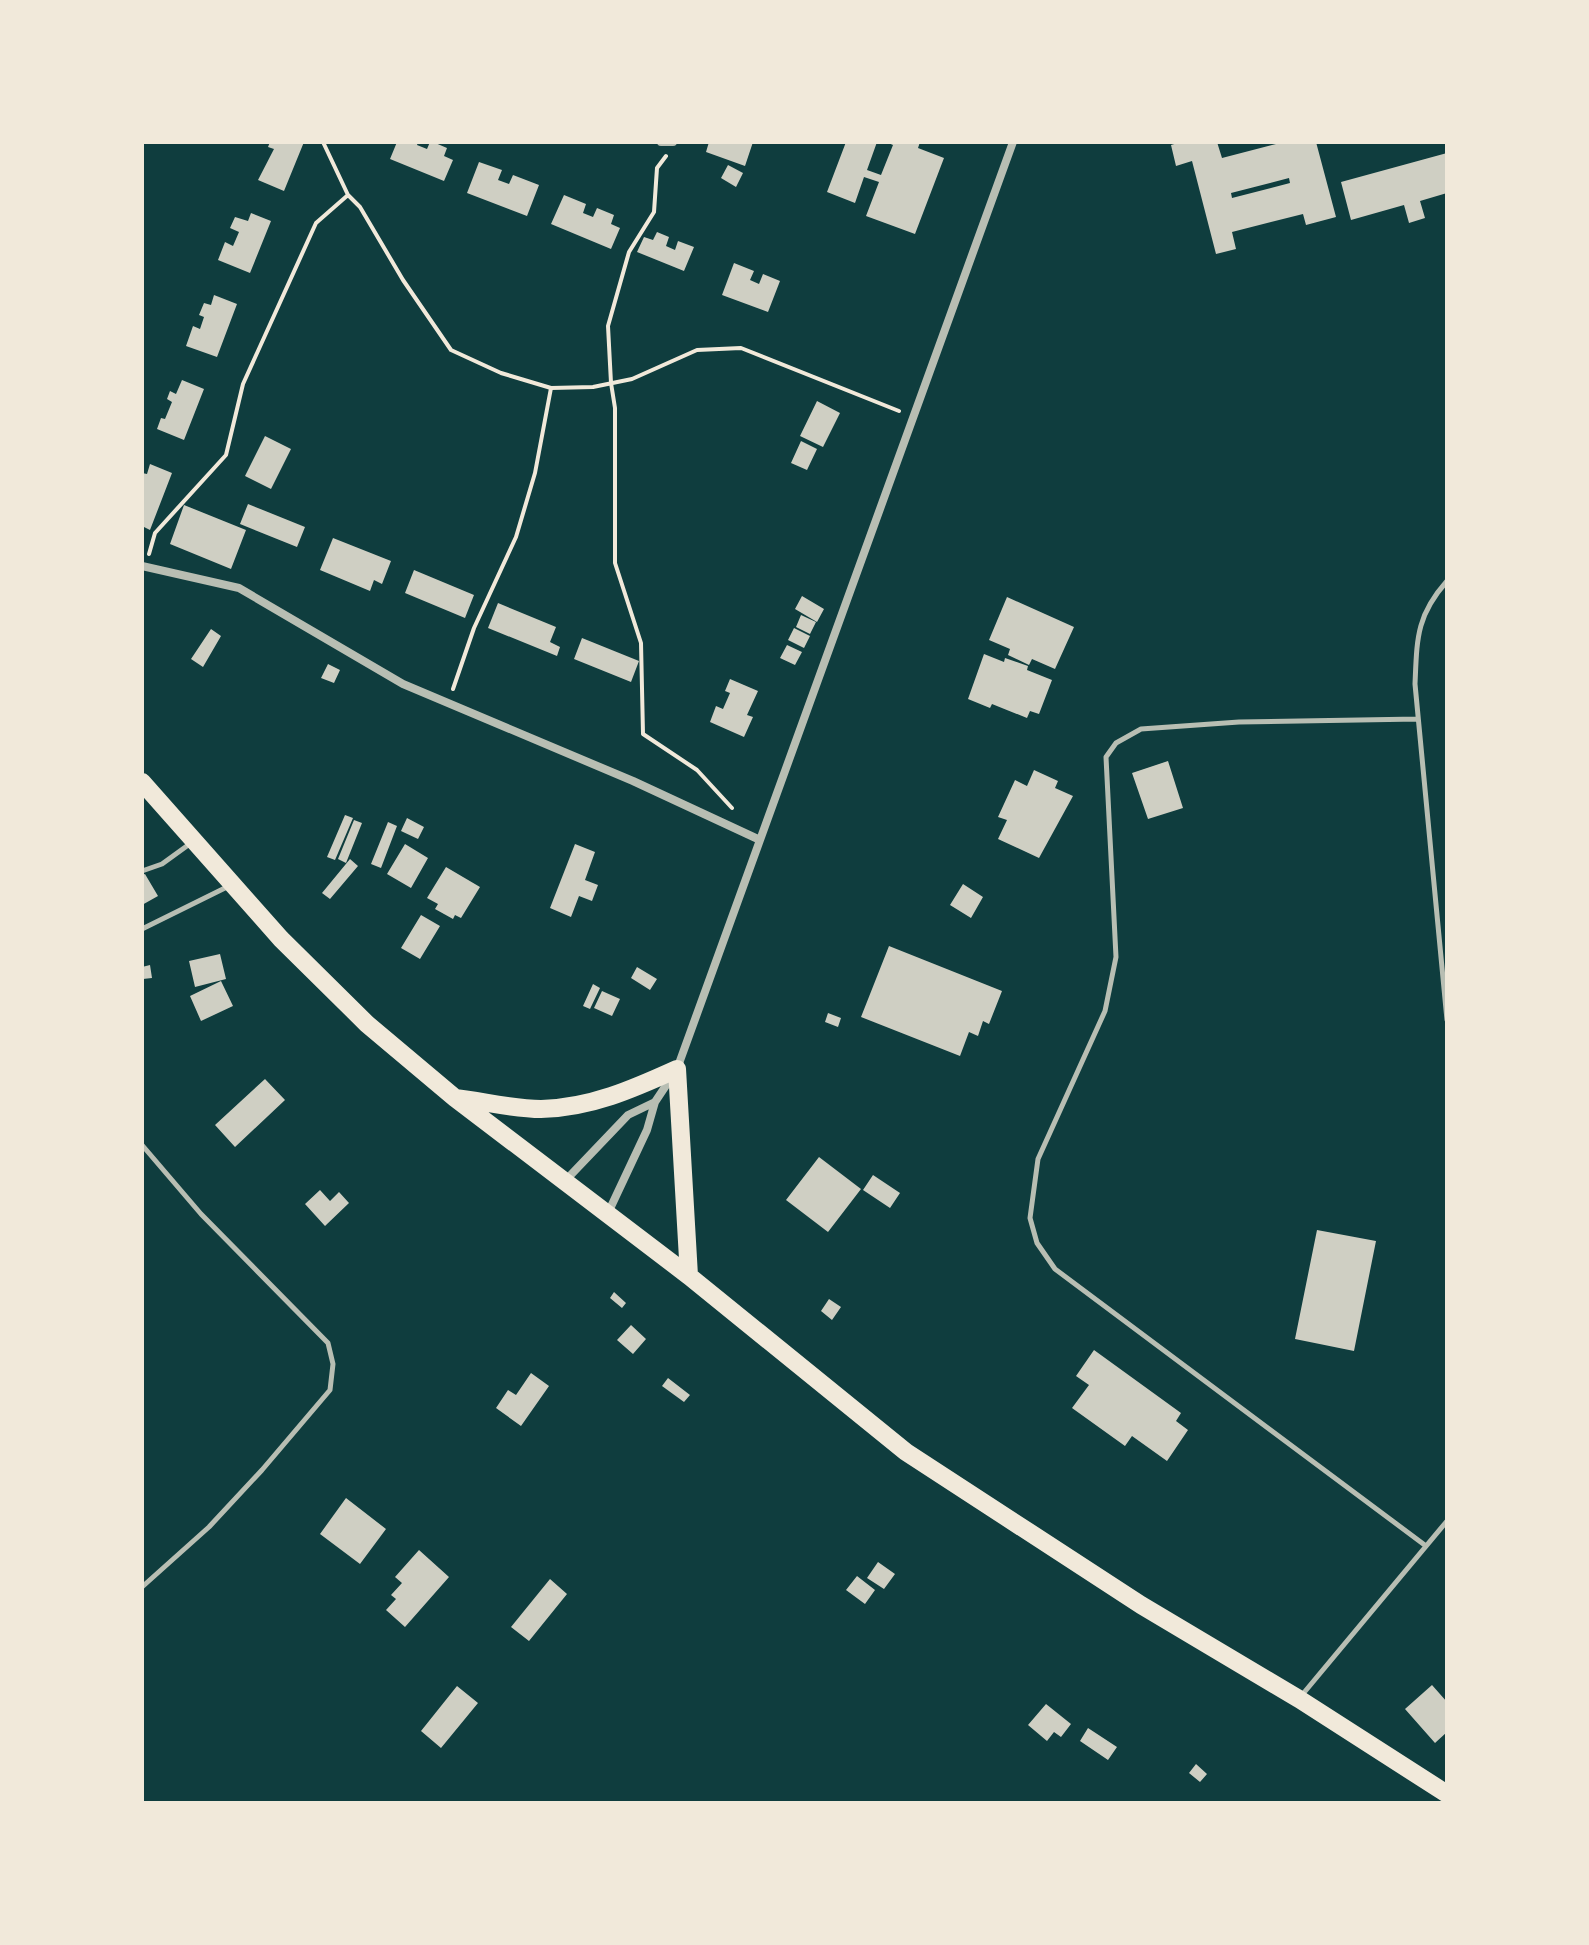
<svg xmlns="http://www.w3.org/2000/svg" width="1589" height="1945" font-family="'DejaVu Sans',sans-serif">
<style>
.building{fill:#cfcfc3;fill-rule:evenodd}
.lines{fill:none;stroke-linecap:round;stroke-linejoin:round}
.path{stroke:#f1e9da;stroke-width:4}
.service{stroke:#b8beb3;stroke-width:5}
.minor{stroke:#b8beb3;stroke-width:8}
.trunk{stroke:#f1e9da;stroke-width:18}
</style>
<rect width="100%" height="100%" fill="#0f3d3e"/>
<path class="building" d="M270 142H304L284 191 258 180 274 149 268 147Z
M397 142H418L417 145 427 149 430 142H433L447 148 444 156 453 160 444 181 390 159Z
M709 142H753L745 166 706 152Z
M846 142H877L867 170 881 175 893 145 886 142H920L918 148 944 158 915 234 866 216 879 182 864 177 855 203 827 192Z
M1181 142H1217L1222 158 1284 142H1316L1336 217 1306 225 1303 214 1232 232 1236 249 1216 254 1192 161 1176 166 1171 145ZM1289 178 1290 183 1232 198 1231 193Z
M1447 153V193L1420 201 1425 218 1409 223 1404 205 1351 220 1341 182Z
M479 162 502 170 498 180 509 184 513 175 539 185 527 216 467 193Z
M728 165 743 173 736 187 721 178Z
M564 195 586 204 583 213 593 217 597 208 614 215 611 224 620 228 611 249 551 224Z
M251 213 271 221 250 273 218 260 225 242 233 246 239 232 230 228 235 217 248 221Z
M657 232 669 237 666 246 675 250 678 241 694 247 684 271 637 252 644 237 653 240Z
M734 263 754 271 750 280 759 284 763 274 780 281 768 312 722 295Z
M214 295 237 304 217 357 186 346 193 326 200 329 204 317 199 315 204 303 211 305Z
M182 380 204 389 184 440 157 429 161 418 165 419 172 402 167 399 170 391 176 394Z
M817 401 840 413 823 447 800 436Z
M265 436 291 449 271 489 245 476Z
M801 441 817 449 807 470 791 463Z
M150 464 172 473 150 530 142 526V473L147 474Z
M248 504 305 527 297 547 240 524Z
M184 505 246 530 231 569 170 544Z
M333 538 391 561 382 584 374 580 370 591 320 570Z
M414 570 474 595 465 618 405 593Z
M802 596 824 609 817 622 795 609Z
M1007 597 1074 627 1055 669 1032 659 1029 665 1008 655 1010 649 989 640Z
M498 603 556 627 550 642 560 647 557 656 488 628Z
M801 615 816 622 810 634 796 627Z
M794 628 810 636 804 648 788 640Z
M211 629 221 636 203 667 191 659Z
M582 638 639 661 631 682 574 659Z
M787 645 802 652 795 665 780 658Z
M984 654 1004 662 1005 658 1028 666 1027 670 1052 680 1039 714 1030 711 1027 718 992 704 990 708 968 699Z
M328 664 340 670 334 683 321 678Z
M730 679 758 691 747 715 753 717 744 737 710 722 716 706 723 709 730 693 725 691Z
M1168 761 1183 808 1148 819 1132 773Z
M1034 770 1058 781 1055 788 1073 796 1039 858 998 839 1007 820 998 817 1015 780 1027 786Z
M345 815 353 818 335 860 327 857Z
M407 818 424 827 418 839 401 831Z
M354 820 362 823 346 863 338 859Z
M388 822 397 826 381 868 371 864Z
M405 844 428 858 411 888 387 874Z
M575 844 595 852 585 880 598 885 592 901 579 896 571 917 550 908Z
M350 859 358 866 330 899 322 893Z
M446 867 480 887 461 918 455 915 453 919 435 909 438 904 427 898Z
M145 874 158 896 142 905V875Z
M963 884 983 897 971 918 950 905Z
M421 915 440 926 420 959 401 948Z
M889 946 1002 991 989 1024 983 1021 978 1036 969 1032 960 1056 861 1017Z
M220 954 226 979 195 987 189 961Z
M150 965 152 978 143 979 142 967Z
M637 967 657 979 650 990 631 978Z
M221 981 233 1006 201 1021 190 996Z
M593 984 600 988 590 1009 583 1006Z
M602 991 620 999 612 1016 594 1008Z
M828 1013 841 1018 838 1027 825 1022Z
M265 1079 285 1100 235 1147 215 1125Z
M819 1157 861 1189 828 1232 786 1200Z
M873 1175 900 1193 890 1208 863 1190Z
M320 1190 330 1201 339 1192 349 1203 325 1226 305 1204Z
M1317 1230 1376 1241 1354 1351 1295 1339Z
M614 1292 626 1303 622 1308 610 1298Z
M829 1299 841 1307 832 1320 821 1311Z
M631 1325 646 1339 633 1354 617 1340Z
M1094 1350 1181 1413 1176 1421 1188 1430 1167 1461 1132 1436 1125 1446 1072 1408 1089 1385 1076 1376Z
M531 1373 549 1386 521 1426 496 1408 508 1390 516 1395Z
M668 1378 690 1395 684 1402 662 1386Z
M346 1498 386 1529 360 1564 320 1534Z
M419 1550 449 1577 405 1627 386 1610 396 1599 391 1595 402 1583 395 1577Z
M878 1562 895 1574 884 1589 867 1578Z
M857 1576 875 1590 865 1604 846 1590Z
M550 1579 567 1594 529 1641 511 1627Z
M1432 1685 1447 1702V1732L1435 1743 1405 1709Z
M457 1686 478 1703 441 1748 421 1731Z
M1046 1704 1071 1724 1061 1737 1054 1732 1047 1741 1028 1725Z
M1088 1728 1117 1747 1108 1760 1080 1741Z
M1196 1764 1207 1774 1200 1782 1189 1773Z"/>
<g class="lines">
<path class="path" d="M666 156 657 168 654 212 629 252 608 326 611 383 615 408V563L641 643 643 734 697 770 732 808
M348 195 360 207 403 280 451 350 501 373 551 388 593 387 632 379 697 350 741 348 899 411
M149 554 155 533 226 455 243 384 316 223 348 195 323 142
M453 689 474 628 516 537 535 473 551 388"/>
<path class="service" d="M1447 581C1416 616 1417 639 1415 684L1447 1020
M1418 719 1239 722 1141 729 1116 743 1106 757 1116 957 1105 1011 1038 1159 1030 1218 1037 1243 1055 1269 1426 1546
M142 871 162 864 191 843
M142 929 227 887
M142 1145 201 1214 328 1343 333 1364 330 1390 262 1470 209 1527 142 1587
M1302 1695 1447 1521"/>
<path class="minor" d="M661 142H673
M142 566 239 588 403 684 633 781 760 840
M564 1182 628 1115 655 1102
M608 1213 647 1130 655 1102 677 1069 1013 142"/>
<path class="trunk" d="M142 782 281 939 367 1024 455 1098 689 1276 906 1452 1141 1605 1299 1699 1447 1794
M455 1098C482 1101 513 1109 541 1109 590 1108 633 1089 677 1069L689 1276"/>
</g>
<rect width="1589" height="1945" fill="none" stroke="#f1e9da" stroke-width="288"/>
</svg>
